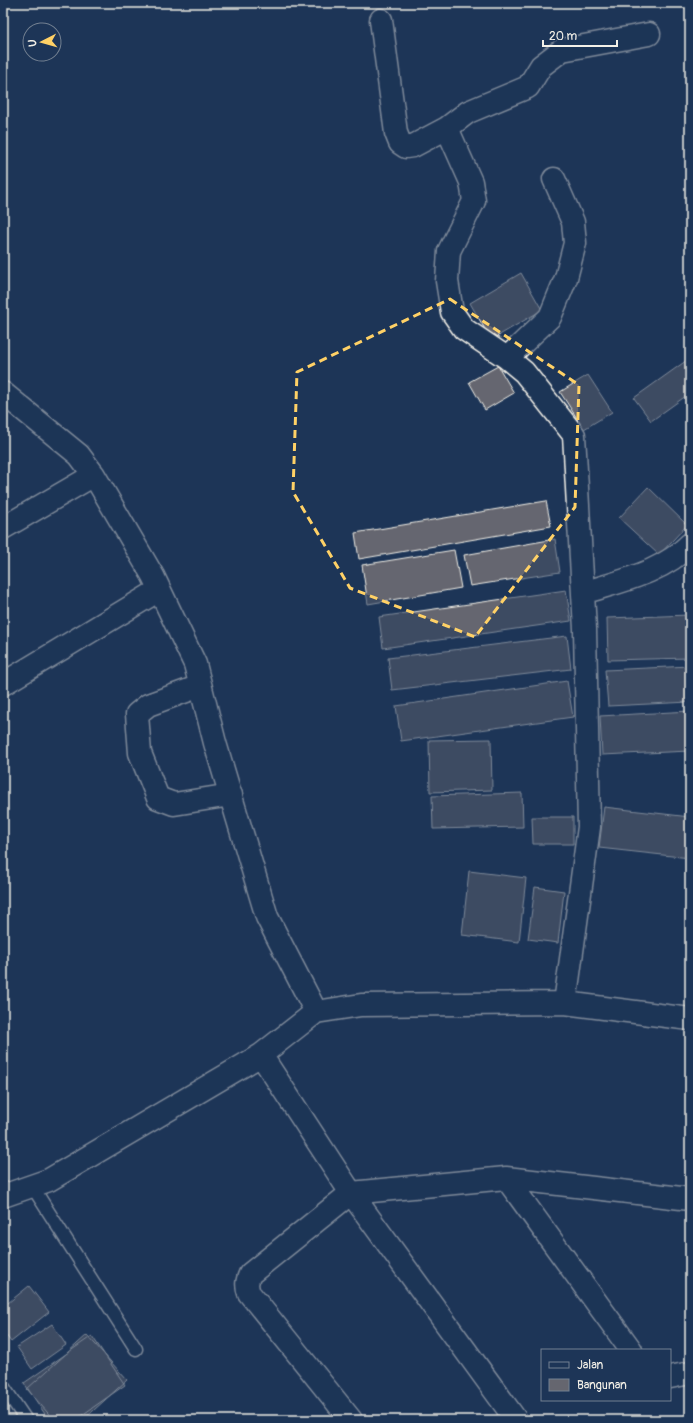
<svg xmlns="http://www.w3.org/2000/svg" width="693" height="1423" viewBox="0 0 693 1423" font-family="Pangolin,sans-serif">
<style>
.building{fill:#65666f;stroke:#f4f1e8}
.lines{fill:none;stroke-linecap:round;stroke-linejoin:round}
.service-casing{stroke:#f4f1e8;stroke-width:15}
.minor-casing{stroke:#f4f1e8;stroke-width:25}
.service{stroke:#1d3557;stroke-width:12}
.minor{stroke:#1d3557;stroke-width:22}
.marked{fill:none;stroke:#ffd166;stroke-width:3;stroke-dasharray:8 5;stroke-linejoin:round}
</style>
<rect width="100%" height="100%" fill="#1d3557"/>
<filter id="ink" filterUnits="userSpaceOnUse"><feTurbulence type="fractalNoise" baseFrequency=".025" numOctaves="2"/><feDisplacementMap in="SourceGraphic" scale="8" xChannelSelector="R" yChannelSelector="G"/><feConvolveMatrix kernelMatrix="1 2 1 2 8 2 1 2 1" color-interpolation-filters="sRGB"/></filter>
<g filter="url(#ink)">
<path class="building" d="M521 273 542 310 491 340 470 303Z
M690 358V393L651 421 634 398Z
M498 366 514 393 485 410 469 382Z
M588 375 612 412 584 429 560 392Z
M648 487 687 525 659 555 619 518Z
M546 501 551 526 359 559 355 533Z
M555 539 560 572 470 586 464 555Z
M454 550 461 588 368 604 362 565Z
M566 590 571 621 383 648 379 617Z
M690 615V658L608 660 607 618Z
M567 636 571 669 392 690 388 658Z
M690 666V702L608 706 605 670Z
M567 681 573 717 401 741 396 706Z
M690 711V751L602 755 600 716Z
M491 739 492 790 430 792 429 740Z
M522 793 523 827 433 829 432 796Z
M604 807 690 817V858L599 848Z
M532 817H573V844H533Z
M469 871 526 878 519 942 462 935Z
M535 887 564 891 558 943 528 939Z
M29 1286 49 1312 11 1342 3 1331V1307Z
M52 1324 66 1345 32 1369 17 1347Z
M87 1335 127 1380 83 1420H54L27 1389Z
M92 1336 125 1385 75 1420H49L24 1383Z"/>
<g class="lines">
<defs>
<path id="service" d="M32 1186 136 1349
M3 1386 26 1420"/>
<path id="minor" d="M381 20 396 133 400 143 406 147 413 146 447 128 471 182 474 201 449 251 447 281 452 312 464 329 507 358 524 372 574 435 585 629 589 827 565 1003
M447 128 468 112 528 87 541 66 562 50 649 34
M507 358 550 317 566 278 575 243 573 222 554 179
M3 393 79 455 94 475 153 576 195 664 215 743 267 917 316 1012
M3 528 94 475
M583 593C620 581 662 573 690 544
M3 684 159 590
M200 686 148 705 137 714 140 753 158 798 174 804 231 795
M261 1055 351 1193 516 1420
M506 1178 631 1350
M3 1196 49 1180 261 1055 316 1012 361 1005 565 1003 690 1019
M670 1377 690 1373
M351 1420 249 1293C246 1285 247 1281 250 1274L351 1193 506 1178 690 1199"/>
</defs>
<use href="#service" class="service-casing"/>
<use href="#minor" class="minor-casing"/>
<use href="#service" class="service"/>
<use href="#minor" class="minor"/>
</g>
</g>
<path d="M0 0H693V1423H0ZM450 299 579 385 575 507 475 637 350 588 293 492 297 372Z" fill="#1d3557" fill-opacity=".55" fill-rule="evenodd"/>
<path class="marked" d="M450 299 579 385 575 507 475 637 350 588 293 492 297 372Z"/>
<rect width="693" height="1423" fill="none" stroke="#1d3557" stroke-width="16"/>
<rect x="8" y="8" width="677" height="1407" fill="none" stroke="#f4f1e8" stroke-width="1.5" filter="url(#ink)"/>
<rect x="541" y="1349" width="130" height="52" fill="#1d3557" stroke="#738091"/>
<rect x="549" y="1362" width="20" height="6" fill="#1d3557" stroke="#738091"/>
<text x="577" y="1369" font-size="12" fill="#f4f1e8">Jalan</text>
<rect x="549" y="1379" width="20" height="12" fill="#65666f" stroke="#738091"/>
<text x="577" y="1389" font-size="12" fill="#f4f1e8">Bangunan</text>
<g transform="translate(42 42) rotate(264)"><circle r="19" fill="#1d3557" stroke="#738091"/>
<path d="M0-3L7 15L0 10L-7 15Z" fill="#ffd166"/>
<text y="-6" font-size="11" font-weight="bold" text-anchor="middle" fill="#f4f1e8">U</text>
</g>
<path d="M543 40v6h74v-6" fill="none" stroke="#f4f1e8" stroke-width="2"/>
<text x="549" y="40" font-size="12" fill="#f4f1e8" stroke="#1d3557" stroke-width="3" paint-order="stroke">20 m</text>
</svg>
